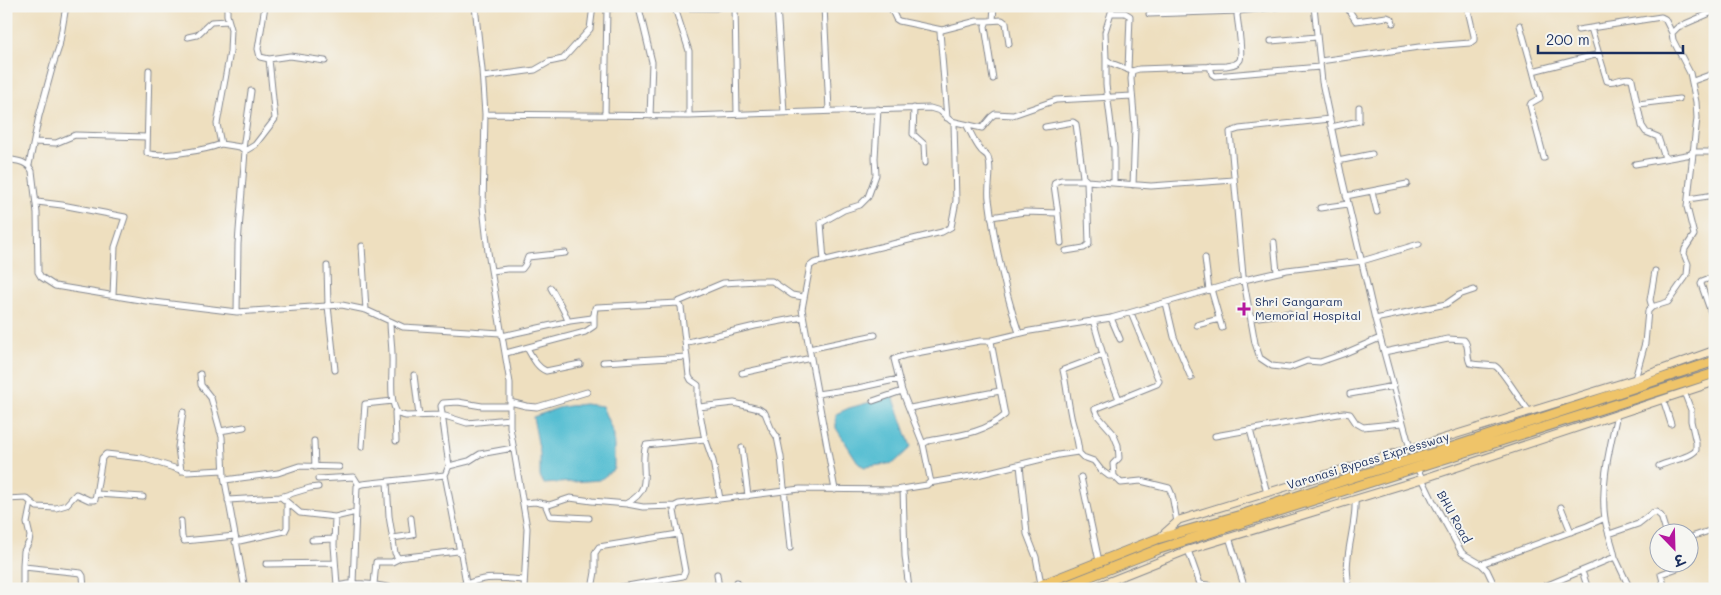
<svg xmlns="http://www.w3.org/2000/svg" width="1721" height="595" viewBox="0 0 1721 595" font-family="Mali,'Playpen Sans Deva',sans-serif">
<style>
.water{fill:#55bed2;stroke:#387698}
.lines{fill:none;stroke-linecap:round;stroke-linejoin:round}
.street-casing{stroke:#84878e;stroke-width:7}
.secondary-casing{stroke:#84878e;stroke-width:9}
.highway-casing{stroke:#84878e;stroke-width:11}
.street{stroke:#fff;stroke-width:5}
.secondary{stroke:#f9e7c3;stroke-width:7}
.highway{stroke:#efc469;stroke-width:9}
.poi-dot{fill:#b5179e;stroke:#f6f6f2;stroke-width:2}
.labels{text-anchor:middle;stroke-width:4;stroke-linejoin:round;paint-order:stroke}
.poi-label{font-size:12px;fill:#1b2f5e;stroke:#f6f6f2;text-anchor:start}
.street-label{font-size:12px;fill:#1b2f5e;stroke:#f6f6f2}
</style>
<rect width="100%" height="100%" fill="#f6f6f2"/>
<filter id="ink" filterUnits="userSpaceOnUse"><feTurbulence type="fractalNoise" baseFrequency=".02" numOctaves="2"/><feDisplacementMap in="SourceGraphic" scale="10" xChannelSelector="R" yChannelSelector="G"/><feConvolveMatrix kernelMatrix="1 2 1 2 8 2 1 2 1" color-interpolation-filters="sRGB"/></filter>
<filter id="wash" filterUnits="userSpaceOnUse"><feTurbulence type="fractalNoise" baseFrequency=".0096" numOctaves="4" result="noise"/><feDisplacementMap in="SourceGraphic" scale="20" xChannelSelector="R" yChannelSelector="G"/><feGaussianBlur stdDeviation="1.12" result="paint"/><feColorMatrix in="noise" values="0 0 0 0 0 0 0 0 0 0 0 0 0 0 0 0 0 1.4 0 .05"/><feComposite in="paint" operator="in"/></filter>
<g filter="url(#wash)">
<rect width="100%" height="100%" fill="#eedfbf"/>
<path class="water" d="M893 396 911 447 894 463 865 467 859 464 836 428V414L849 408Z
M584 404 602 406 614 435V469L600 480 544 484 540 476V453L533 417 561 407Z"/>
</g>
<g filter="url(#ink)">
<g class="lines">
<defs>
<path id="street" d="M227 6V15L231 29 230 52 217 124 221 144 240 147 245 151 238 244 237 312
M265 6 258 49 260 57 269 59 290 56 325 61
M475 6 482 70 485 114 483 207 488 252 510 383V427L527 528 524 589
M735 6 737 114
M777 6 784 112
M824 6 829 110
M890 6 896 19 899 21 942 30
M1113 6 1105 32 1106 59 1111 63 1132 71
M1314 6 1322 82 1341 173 1375 319 1411 452
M1346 6 1356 21 1387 17 1392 19 1393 23
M639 8 652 62 650 116
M675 8 689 51V116
M1111 13H1125L1130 16 1128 70
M1149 14 1239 11
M993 20 994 6
M1520 25 1533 71 1599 54
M1591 28 1607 81C1616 84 1624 75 1632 79L1642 126 1646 132 1658 137 1665 158
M1578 30 1661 17 1665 19 1672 33
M188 37 197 35 211 22 228 21
M1271 41 1317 37
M1106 59V85L1114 148V183
M1320 61 1419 47 1470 43 1474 40V36L1467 6
M1210 66 1212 74 1215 76 1320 67
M149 70 147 153C160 158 207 150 221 144
M1533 71 1540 98 1531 103 1530 105 1544 158
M483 77 535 70 549 62 563 59 590 29 593 6
M993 79 985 26 987 21 1002 20 1006 23 1009 44
M1693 81 1715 73
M1638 104 1679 99
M914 108 913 134 924 144 925 163
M485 114 689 116 930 108 940 111 951 121 982 128 991 117 995 114 1013 115 1056 100 1132 96
M605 114 607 9 615 7 716 8 722 6
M947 118 940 32 942 30 977 21H987
M1330 119 1239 129 1230 132 1243 276 1255 343 1260 358 1272 366 1289 368 1307 361 1320 362 1343 354 1380 338
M967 126C971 133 975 143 980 149 982 153 986 153 988 157 993 171 987 185 989 199 995 245 1004 289 1019 333
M1045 127 1073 122 1076 124 1083 177 1087 181 1151 186 1234 180
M1331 127 1359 121V107
M34 142 56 143 75 135 147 137
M243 149 251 91
M245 151 255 145 275 119 269 59
M1692 152H1715
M6 159C17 161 27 161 32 171L37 213 38 272 41 277 55 286 146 301 237 312 342 305 366 310 403 327 501 333
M1338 161 1372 154
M1635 164 1692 154
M29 165 39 116 53 65 59 47 66 6
M1133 185 1135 128 1131 79 1132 71 1139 69 1226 66C1231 65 1237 65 1240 60 1243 52 1238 25 1237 15L1239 11 1284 6
M1372 191 1377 212
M1346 196 1407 184
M1688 199 1715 195
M37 202 62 205 125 217 115 247 113 295
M1320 208 1348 204
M1058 213 1061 243
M991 217 1025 212 1058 213 1054 185 1055 182 1061 180H1084
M1274 242 1277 272
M362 246 366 310
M1066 251 1084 248 1089 244 1087 181
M1205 258 1209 290
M824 261 821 223 844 210 860 205 868 197 876 175 875 158 878 109
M327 266 328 306 335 370
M492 271 507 269H522L525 265 528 257 565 253
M1715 276 1702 281 1701 284 1715 324
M551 288C557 299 564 309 568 321
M1211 289 1222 328
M678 302 723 283 757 281H772L792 295 803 297
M1166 303 1174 337 1191 378
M1652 307 1650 300 1655 271
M1111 318 1120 339
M1251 318 1289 313
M1375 319 1446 304 1459 295 1474 290
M1093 320 1108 372 1119 399
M390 321C390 333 392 344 392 356 393 373 388 401 398 414L406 416 442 415 467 423 510 419
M1197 325 1219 319
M502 336 570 321 592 318 594 315 595 308 597 307 679 303 681 307 685 341 688 342 755 326 803 317
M685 341 689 376 691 380 698 385V402L704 435 713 461 720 499
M527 348C532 356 536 367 546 371L580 364
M809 349 875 335
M1384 352 1448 339 1464 340C1470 346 1466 356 1470 363 1478 366 1487 364 1495 366 1502 369 1521 402 1529 411
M506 353 585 332 594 326V315
M603 362 687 357
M742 373 811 358
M200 374 201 385 211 398 222 437 224 476 245 589
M414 375 419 416
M1635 379 1645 343 1648 311 1652 307 1668 302 1687 275 1688 264 1684 254 1685 249 1694 235 1687 207 1697 118 1696 102 1690 73 1673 40 1672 33 1678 27 1715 11
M817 394 858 388 899 379
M1350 394 1394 386
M1663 399 1671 424
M873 401 902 391
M510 402 526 406 537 407 587 392
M699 407 734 403 759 409 765 413 771 428 777 437 781 457 790 548
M910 408 1000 391
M395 412 396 441
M1250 430 1267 493
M220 431 244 427
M1215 436 1344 413 1350 414 1356 423 1363 427 1402 423
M314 441 315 467
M923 444 902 391 894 359 906 355 980 341H991
M362 447 365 404 393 401
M742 448 748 496
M1079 452C1078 440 1075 432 1072 421 1068 404 1067 387 1063 370L1103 355
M1020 465 1027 534 1036 557 1041 584
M449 466 441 406 443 403 458 402 482 406H510
M1659 466C1669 461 1692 457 1696 450V443L1691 421V410L1684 392
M181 471 178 447 183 412
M1419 472 1433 501 1462 553 1481 564 1487 570 1496 589
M445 475 460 552
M1114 476 1113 464 1119 458 1118 445 1113 433 1098 416 1095 409 1157 384 1159 381 1131 313
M1081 477 1099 561
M318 479 354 477 359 485
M225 480 278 473 299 466 339 467
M387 482 389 516 395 553 398 558 458 551 461 554 466 583
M929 483 977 475 1058 455 1078 452 1083 457 1094 461 1101 470 1109 476H1114L1121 483 1141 481 1169 488 1172 495 1177 522
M903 489 905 556 909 589
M835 490 802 309 810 266 814 263 942 232 951 227 956 201 954 123
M97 494 143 497
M280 497 310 488 318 487
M6 499 26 498 37 507 56 508 66 505 76 494 89 500H95L102 458 106 454 142 458 187 472 223 470
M228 500 281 497 300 513 335 517 356 512
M31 503 27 523 30 536 29 542 24 551 23 565 24 567 81 573 83 576 84 589
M524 503 535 502 549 505 570 498 592 501 627 504 643 507 675 506
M627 503C656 488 638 468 646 445L705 439
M545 504 550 516 589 518
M1561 507 1571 532
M335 517 334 545 337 585
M181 521 182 537 184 541 235 536
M1609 534 1638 524 1652 513 1656 512 1661 516 1666 532
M1229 537 1245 589
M393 538 413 535 411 518
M1688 538 1715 529
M312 540 334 539
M235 542 285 531 287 527V502
M1188 550 1200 584 1208 585 1211 589
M1615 557 1630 589
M266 564 335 563
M1481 564 1587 526 1605 518
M23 565V589
M1582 571 1588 589
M717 574 719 589
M737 582 738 589
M353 583 357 486 362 484 445 475 449 466 469 461 480 454 513 448
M374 584 376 562H392L400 558
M326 589C349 580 374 584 398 589
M453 589C483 576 492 577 524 580
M592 589 595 572V553L599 547 678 534
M611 589 683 576 685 571 674 511 675 506 679 504 800 489 896 490 927 485 931 481 930 478 923 444 928 441C954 436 984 434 1005 415L992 347 991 341 993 340 1030 331 1111 318 1244 280 1287 270 1362 261 1419 244
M1350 589C1341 559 1357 529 1355 499
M1538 589 1615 557C1613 544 1607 532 1605 519 1600 485 1610 447 1617 414
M1665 589 1661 574 1683 566 1685 562"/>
<path id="secondary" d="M1160 537 1179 520 1635 379 1715 350
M1090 589 1188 550 1422 479 1715 382"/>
<path id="highway" d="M1031 589 1157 539 1241 515 1354 477 1456 446 1715 361
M1058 589 1159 549 1715 373"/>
</defs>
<use href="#street" class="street-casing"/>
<use href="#secondary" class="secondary-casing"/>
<use href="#highway" class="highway-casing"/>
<use href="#street" class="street"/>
<use href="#secondary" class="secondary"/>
<use href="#highway" class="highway"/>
</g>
</g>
<path class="poi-dot" d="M1241.5 301.5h5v5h5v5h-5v5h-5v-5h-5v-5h5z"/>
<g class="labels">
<g class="poi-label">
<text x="1255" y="306">Shri Gangaram<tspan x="1255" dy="14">Memorial Hospital</tspan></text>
</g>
<g class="street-label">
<text transform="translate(1368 461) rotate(-17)" y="4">Varanasi Bypass Expressway</text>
<text transform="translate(1454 517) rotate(61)" y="4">BHU Road</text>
</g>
</g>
<rect width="1721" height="595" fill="none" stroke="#f6f6f2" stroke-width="25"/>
<g transform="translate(1674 548) rotate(157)"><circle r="24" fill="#f6f6f2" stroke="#9ea6b7"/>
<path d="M0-4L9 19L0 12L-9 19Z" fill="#b5179e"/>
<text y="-8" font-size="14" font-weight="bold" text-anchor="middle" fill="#1b2f5e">उ</text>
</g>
<path d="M1538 45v8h145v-8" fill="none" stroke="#1b2f5e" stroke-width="2.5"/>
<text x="1546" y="45" font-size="15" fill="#1b2f5e" stroke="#f6f6f2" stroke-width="4" paint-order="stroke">200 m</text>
</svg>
